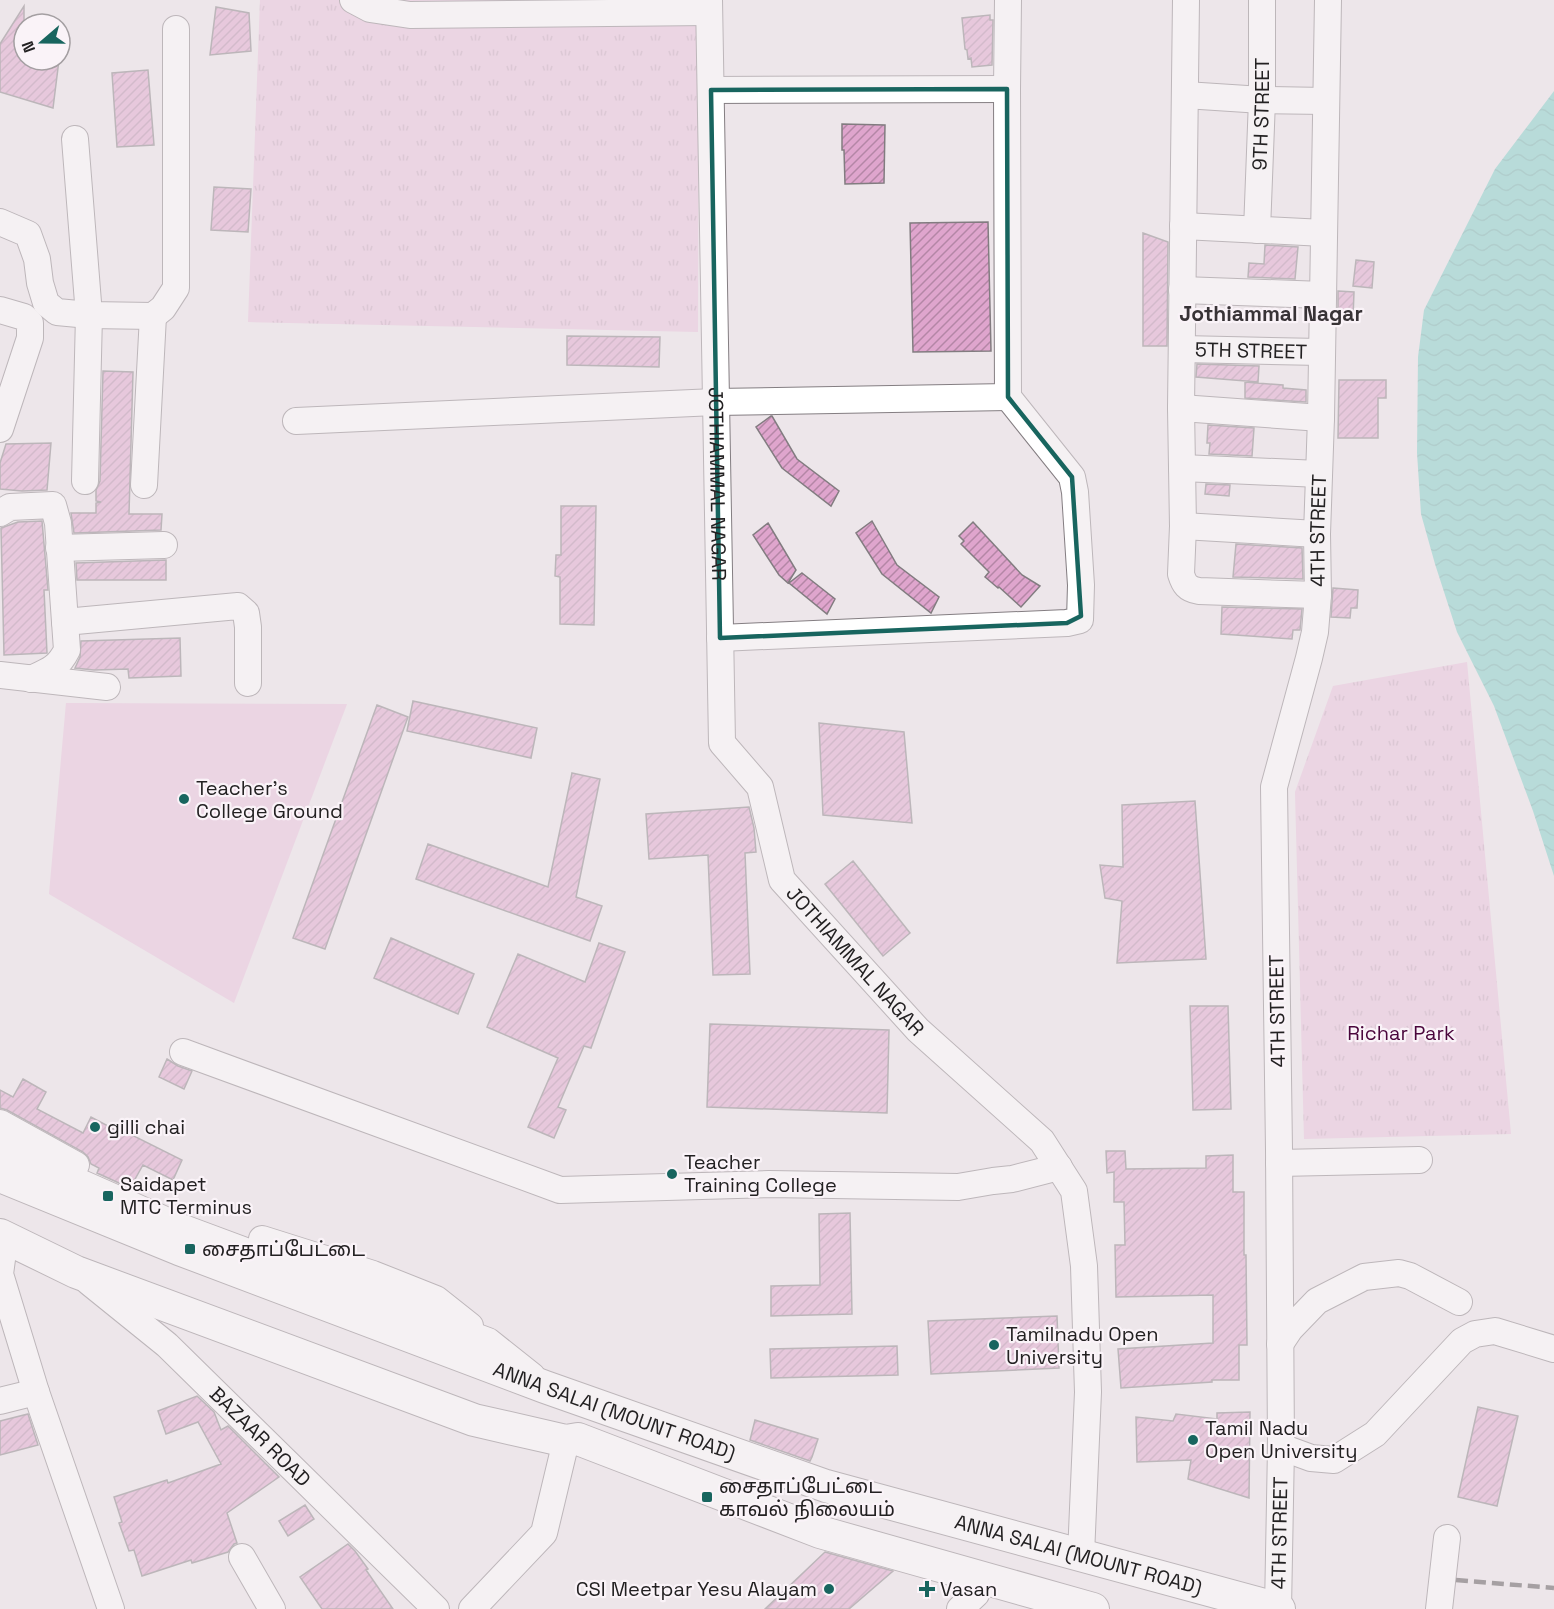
<svg xmlns="http://www.w3.org/2000/svg" width="1554" height="1609" viewBox="0 0 1554 1609" font-family="'Space Grotesk','Noto Sans Tamil',sans-serif">
<style>
.grass{fill:url(#grass-tufts)}
.pitch{fill:#e8c0db}
.water{fill:url(#water-waves)}
.building{fill:url(#building-hatch);stroke:#827c80;stroke-width:1.5}
.lines{fill:none;stroke-linecap:round;stroke-linejoin:round}
.minor-casing{stroke:#847e82;stroke-width:28}
.major-casing{stroke:#847e82;stroke-width:34}
.minor{stroke:#fff;stroke-width:26}
.major{stroke:#fff;stroke-width:32}
.rail{stroke:#504d4e;stroke-width:4.5;stroke-dasharray:12 6;stroke-linecap:butt}
.marked{fill:none;stroke:#18655f;stroke-width:4.5;stroke-linejoin:round}
.poi-dot{fill:#18655f;stroke:#faf3f8;stroke-width:2}
.labels{text-anchor:middle;stroke-width:4.5;stroke-linejoin:round;paint-order:stroke}
.street-label{font-size:20px;fill:#232122;stroke:#faf3f8}
.poi-label{font-size:20px;fill:#232122;stroke:#faf3f8;text-anchor:start}
.park-label{font-size:20px;fill:#4a053c;stroke:#faf3f8}
.neighbourhood-label{font-size:21px;font-weight:bold;fill:#383336;stroke:#faf3f8}
</style>
<defs>
<pattern id="grass-tufts" width="24" height="20" patternUnits="userSpaceOnUse" patternTransform="scale(1.5)"><rect width="24" height="20" fill="#e8c0db"/><path d="M3 7l-1-3M5 7V3M7 7l1-3M15 17l-1-3M17 17v-4M19 17l1-3" fill="none" stroke="#c7a5bc"/></pattern>
<pattern id="water-waves" width="16" height="10" patternUnits="userSpaceOnUse" patternTransform="scale(1.5)"><rect width="16" height="10" fill="#78cfc6"/><path d="M0 5q4-4 8 0t8 0" fill="none" stroke="#68b1aa"/></pattern>
<pattern id="building-hatch" width="6" height="6" patternUnits="userSpaceOnUse" patternTransform="scale(1.5)"><rect width="6" height="6" fill="#dfa5cd"/><path d="M-1 1l2-2M0 6l6-6M5 7l2-2" fill="none" stroke="#b486a6"/></pattern>
</defs>
<rect width="100%" height="100%" fill="#ede6ea"/>
<path class="grass" d="M260 0H699L698 332 248 322Z
M1467 662 1511 1134 1304 1139 1295 792 1333 686Z"/>
<path class="pitch" d="M66 703 347 704 234 1003 49 894Z"/>
<path class="water" d="M1554 91V876L1533 811 1494 706 1457 632 1435 564 1421 514 1417 453 1418 357 1424 310 1495 169Z"/>
<path class="building" d="M24 6V60H59L53 108 0 92V44Z
M216 7 249 13 251 51 210 55Z
M990 15V20H993L992 65 972 67 971 58 968 59 967 50 965 49 962 18Z
M148 70 154 145 117 147 112 73Z
M842 124 885 125 884 183 845 184 844 150H842Z
M214 187 251 189 248 232 211 230Z
M988 222 991 351 913 352 910 223Z
M1143 233 1168 242 1167 346H1143Z
M1265 245 1298 247 1295 279 1248 277 1249 263 1264 264Z
M1356 260 1374 262 1372 288 1353 286Z
M1338 291 1354 292 1353 318 1338 317Z
M567 336 660 337 659 367 567 365Z
M1197 364 1259 366 1258 382 1196 377Z
M103 371 133 372 129 514H162L161 530 74 533 71 513H96V503L101 502 96 501V490L100 481Z
M1339 380H1386V398H1378V438H1338Z
M1245 382 1283 385V388L1306 390V402L1245 398Z
M771 416H772L797 459 839 491 831 506 782 468 756 427Z
M1208 425 1254 428 1252 456 1209 454 1210 443H1207Z
M51 443 47 490 22 491 0 489V463L6 444Z
M1206 484 1230 485 1229 496 1205 494Z
M561 506H596L594 625 560 624V577L555 576 556 555H561Z
M42 521 48 590H44L47 653 4 655 1 528 18 522Z
M872 521 897 565 939 597 931 613 882 574 856 533Z
M973 522 1022 575 1040 586 1021 607 999 587 998 588 985 577 989 572 961 544 964 541 959 536Z
M768 523 796 570 788 583 779 575 753 535Z
M1236 544 1302 548 1303 579 1233 577Z
M166 560V580H77L76 563Z
M802 573 835 599 827 614 789 583Z
M1333 588 1358 590 1357 608H1351L1350 618 1331 617Z
M1222 607 1302 609 1300 630H1293L1292 639 1221 634Z
M180 638 181 676 129 678 128 669 94 670 75 668 80 657 81 641Z
M413 701 537 728 531 758 407 731Z
M377 705 408 717 325 949 293 938Z
M819 723 904 732 912 823 823 815Z
M572 773 600 779 576 897 602 906 590 941 416 879 428 844 548 887Z
M1195 801 1206 959 1117 963 1122 901 1105 898 1100 865 1123 867 1122 805Z
M749 807 754 828 756 852 745 853 750 974 713 975 708 855 649 859 646 814Z
M853 861 910 933 883 956 825 884Z
M391 938 474 974 458 1014 374 978Z
M599 943 625 952 591 1048 584 1046 558 1107 566 1110 554 1138 528 1127 558 1058 487 1027 518 954 585 982Z
M1190 1006H1228L1231 1109 1193 1110Z
M710 1024 889 1030 887 1113 707 1107Z
M167 1059 178 1066 192 1071 184 1089 159 1077Z
M23 1079 46 1092 37 1109 83 1133 91 1117 123 1134 124 1131 182 1160 173 1180 143 1165 130 1188 97 1173 99 1168 91 1164 88 1157 83 1152 7 1110 0 1108V1090L13 1097Z
M1106 1151H1125L1126 1169 1206 1168V1156L1233 1155V1192H1244V1255H1246L1247 1345H1239V1380H1212V1382L1121 1388 1118 1349 1213 1343V1295L1116 1297 1115 1245H1125L1124 1202H1114V1172L1107 1173Z
M850 1213 852 1314 771 1316V1286L820 1285 819 1214Z
M1057 1316 1059 1368 931 1374 928 1321Z
M897 1346 898 1375 771 1378 770 1349Z
M197 1396 214 1412 221 1430 228 1426 279 1477 227 1513 237 1543 234 1544 228 1552 192 1563 191 1560 142 1576 134 1550 129 1551 119 1523 122 1522 114 1497 167 1480 168 1483 221 1464 198 1422 166 1434 158 1411Z
M1478 1407 1518 1416 1497 1506 1458 1497Z
M1250 1412 1249 1498 1188 1479 1191 1460 1137 1462 1136 1417 1173 1421 1176 1414 1217 1419V1413Z
M28 1414 38 1445 0 1455V1421Z
M755 1420 818 1439 812 1457 810 1461 750 1440Z
M305 1505 314 1519 288 1536 279 1521Z
M348 1544 355 1551 368 1569 366 1570 393 1609H322L300 1577Z
M825 1552 893 1571 849 1609H765Z"/>
<g class="lines">
<defs>
<g id="minor">
<path d="M353 0 370 9 410 15 709 12"/>
<path id="s1" d="M709 0 722 743 760 787 782 880 918 1030 1042 1141 1074 1191 1084 1266 1088 1392 1081 1555"/>
<path d="M1186 0 1181 408 1183 526 1181 574C1184 584 1187 589 1199 591L1318 595"/>
<path d="M711 90 1007 89"/>
<path d="M1185 95 1262 100 1326 101"/>
<path d="M75 139 89 315 85 481"/>
<path d="M0 222 28 234 37 259 40 283 46 303 57 312 89 315 153 316 163 308 176 288V29"/>
<path d="M1183 226 1324 233"/>
<path id="s2" d="M1257 230 1262 100V0"/>
<path d="M1182 290 1323 295"/>
<path d="M0 310 24 317 30 323V338L0 429"/>
<path id="s3" d="M1182 349 1321 352"/>
<path d="M1181 408 1321 418"/>
<path d="M296 421 715 402 1008 397"/>
<path d="M1182 468 1319 474"/>
<path d="M144 485 153 316"/>
<path d="M0 513 10 507 53 505 58 523 67 650C58 668 49 671 31 679"/>
<path d="M1183 526 1317 534"/>
<path d="M59 548 164 545"/>
<path d="M65 622 238 606 246 613 248 627V683"/>
<path d="M720 638 1067 623 1080 620 1081 585 1075 492 1072 477 1008 397 1007 89 1008 0"/>
<path d="M0 675 107 687"/>
<path d="M183 1052 560 1190 769 1184 958 1187 993 1181 1012 1179 1059 1167"/>
<path d="M0 1123 76 1165"/>
<path d="M0 1147 181 1227 488 1341 532 1376"/>
<path d="M1279 1163 1419 1160"/>
<path d="M5 1237 0 1274 36 1392 111 1609"/>
<path d="M262 1239 373 1274 436 1299 470 1326"/>
<path id="s4" d="M89 1282 167 1345 436 1609"/>
<path d="M1280 1344 1290 1329 1317 1301 1364 1277 1399 1273 1410 1276 1459 1302"/>
<path d="M0 1401 36 1392"/>
<path d="M1281 1447 1311 1458 1334 1460 1375 1434 1462 1341 1475 1334 1495 1331 1554 1349"/>
<path d="M242 1557 272 1609"/>
<path d="M472 1609 544 1533 566 1441"/>
<path d="M960 1609 976 1594"/>
<path id="s5" d="M1278 1609 1281 1447 1279 1150 1274 787 1309 658 1315 632 1318 595 1317 534 1321 418 1328 0"/>
<path d="M1439 1609 1447 1538"/>
</g>
<g id="major">
<path id="s6" d="M0 1176 179 1249 545 1387 826 1486 1279 1609"/>
<path d="M0 1235 76 1272 474 1420 566 1441 578 1439 820 1532 1093 1609"/>
</g>
</defs>
<use href="#minor" class="minor-casing"/>
<use href="#major" class="major-casing"/>
<use href="#minor" class="minor"/>
<use href="#major" class="major"/>
<path class="rail" d="M1456 1580 1554 1588"/>
</g>
<path d="M0 0H1554V1609H0ZM1007 89 1008 397 1072 477 1081 616 1067 623 720 638 711 90Z" fill="#ede6ea" fill-opacity=".55" fill-rule="evenodd"/>
<path class="marked" d="M1007 89 1008 397 1072 477 1081 616 1067 623 720 638 711 90Z"/>
<g class="poi-dot">
<circle cx="184" cy="799" r="6"/>
<circle cx="95" cy="1127" r="6"/>
<circle cx="672" cy="1174" r="6"/>
<rect x="102" y="1190" width="12" height="12" rx="3"/>
<rect x="184" y="1243" width="12" height="12" rx="3"/>
<circle cx="994" cy="1345" r="6"/>
<circle cx="1193" cy="1440" r="6"/>
<rect x="701" y="1491" width="12" height="12" rx="3"/>
<circle cx="829" cy="1589" r="6"/>
<path d="M924 1580h6v6h6v6h-6v6h-6v-6h-6v-6h6z"/>
</g>
<g class="labels">
<g class="street-label">
<text dy="7" stroke="none"><textPath href="#s2" startOffset="116">9TH STREET</textPath></text>
<text dy="7" stroke="none"><textPath href="#s3" startOffset="69">5TH STREET</textPath></text>
<text dy="7" stroke="none"><textPath href="#s1" startOffset="484">JOTHIAMMAL NAGAR</textPath></text>
<text dy="7" stroke="none"><textPath href="#s5" startOffset="1084">4TH STREET</textPath></text>
<text dy="7" stroke="none"><textPath href="#s1" startOffset="1006">JOTHIAMMAL NAGAR</textPath></text>
<text transform="translate(1277 1011) rotate(-91)" y="7">4TH STREET</text>
<text dy="7" stroke="none"><textPath href="#s6" startOffset="658">ANNA SALAI (MOUNT ROAD)</textPath></text>
<text dy="7" stroke="none"><textPath href="#s4" startOffset="231">BAZAAR ROAD</textPath></text>
<text dy="7" stroke="none"><textPath href="#s5" startOffset="76">4TH STREET</textPath></text>
<text dy="7" stroke="none"><textPath href="#s6" startOffset="1144">ANNA SALAI (MOUNT ROAD)</textPath></text>
</g>
<g class="poi-label">
<text x="196" y="795">Teacher's<tspan x="196" dy="23">College Ground</tspan></text>
<text x="107" y="1134">gilli chai</text>
<text x="684" y="1169">Teacher<tspan x="684" dy="23">Training College</tspan></text>
<text x="120" y="1191">Saidapet<tspan x="120" dy="23">MTC Terminus</tspan></text>
<text x="202" y="1256">சைதாப்பேட்டை</text>
<text x="1006" y="1341">Tamilnadu Open<tspan x="1006" dy="23">University</tspan></text>
<text x="1205" y="1435">Tamil Nadu<tspan x="1205" dy="23">Open University</tspan></text>
<text x="719" y="1493">சைதாப்பேட்டை<tspan x="719" dy="23">காவல் நிலையம்</tspan></text>
<text x="817" y="1596" text-anchor="end">CSI Meetpar Yesu Alayam</text>
<text x="940" y="1596">Vasan</text>
</g>
<g class="park-label">
<text x="1401" y="1040">Richar Park</text>
</g>
<g class="neighbourhood-label">
<text x="1271" y="321">Jothiammal Nagar</text>
</g>
</g>
<g transform="translate(42 42) rotate(250)"><circle r="28" fill="#faf3f8" stroke="#a49fa2" stroke-width="1.5"/>
<path d="M0-4.5L10 22L0 15L-10 22Z" fill="#18655f"/>
<text y="-9" font-size="16" font-weight="bold" text-anchor="middle" fill="#232122">N</text>
</g>
</svg>
